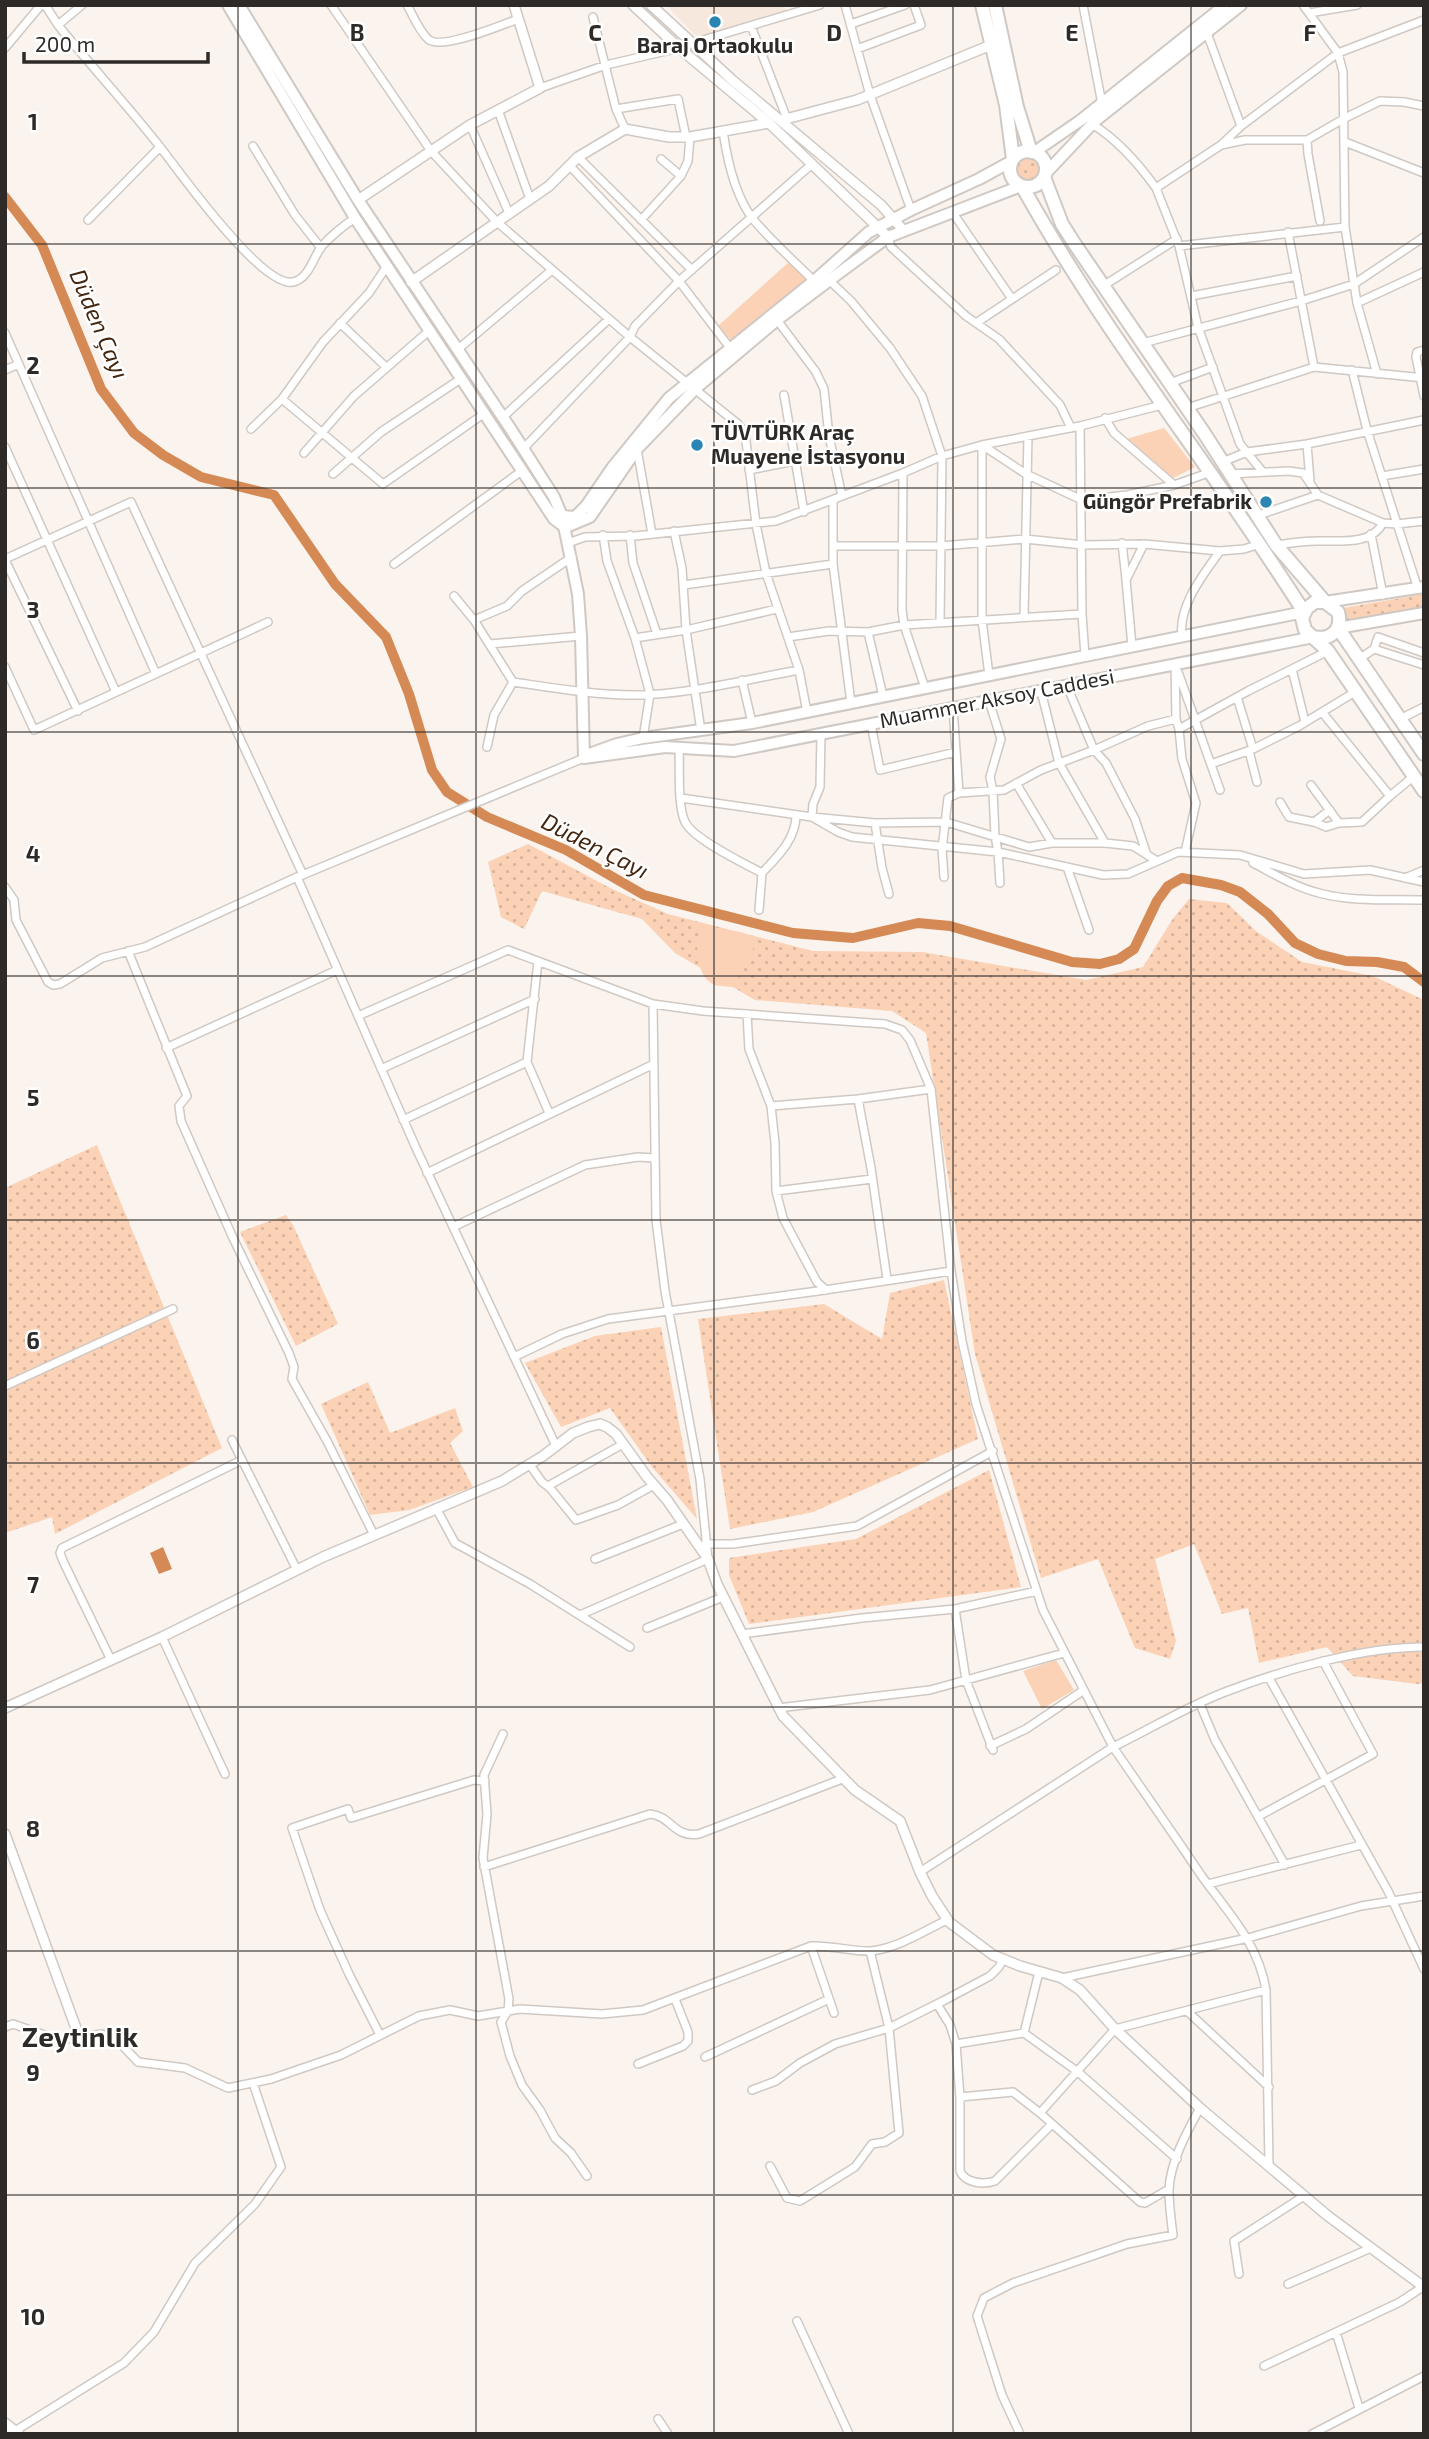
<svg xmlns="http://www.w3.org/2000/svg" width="1429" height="2439" viewBox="0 0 1429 2439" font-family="'Exo 2',sans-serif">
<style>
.built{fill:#f7e8de}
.grass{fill:url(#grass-dots)}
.green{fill:#fbd2b6}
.water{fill:#d58a55}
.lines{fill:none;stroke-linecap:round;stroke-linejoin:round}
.river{stroke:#d58a55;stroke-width:10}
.minor-casing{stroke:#cfc8c3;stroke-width:10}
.tertiary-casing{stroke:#cfc8c3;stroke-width:12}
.secondary-casing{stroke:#cfc8c3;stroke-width:14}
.primary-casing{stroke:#cfc8c3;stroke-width:16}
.minor{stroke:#fff;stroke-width:7}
.tertiary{stroke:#fff;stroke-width:9}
.secondary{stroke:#fff;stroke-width:10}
.primary{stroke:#fff;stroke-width:12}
.grid{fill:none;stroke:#2d2a28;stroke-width:2;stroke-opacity:0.55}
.poi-dot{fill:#2b85b3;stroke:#fff;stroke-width:2.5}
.labels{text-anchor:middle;stroke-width:5;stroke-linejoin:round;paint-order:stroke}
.poi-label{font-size:21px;font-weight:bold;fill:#2d2a28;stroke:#fff}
.street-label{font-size:21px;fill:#2d2a28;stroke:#fff}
.water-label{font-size:23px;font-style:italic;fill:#44260f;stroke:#fff}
.district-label{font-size:28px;font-weight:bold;fill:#2d2a28;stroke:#fff}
.grid-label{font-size:23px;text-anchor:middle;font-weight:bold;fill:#2d2a28;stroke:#fff;stroke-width:5;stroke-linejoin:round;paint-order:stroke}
</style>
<defs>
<pattern id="grass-dots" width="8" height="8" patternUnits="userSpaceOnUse" patternTransform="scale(1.75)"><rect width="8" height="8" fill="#fbd2b6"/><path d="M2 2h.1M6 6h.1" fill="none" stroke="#d7b49c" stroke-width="1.8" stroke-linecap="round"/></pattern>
</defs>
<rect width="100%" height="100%" fill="#faf3ee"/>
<path class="built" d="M666 5H784L786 10 700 37 695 35Z"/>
<path class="grass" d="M1016 170a12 12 0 1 1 24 0a12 12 0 1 1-24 0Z
M1424 594V608L1347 623 1343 608Z
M528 844 610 888 668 914 813 951 922 952 1086 980 1143 967 1172 920 1189 899 1227 903 1256 931 1302 962 1373 976 1424 1000V1683L1417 1684 1353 1676 1327 1647 1259 1663 1248 1608 1222 1614 1194 1544 1155 1559 1176 1641 1170 1659 1135 1648 1098 1559 1041 1578 975 1354 926 1033 892 1011 755 1000 675 953 642 919 542 891 524 929 501 917 488 862Z
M97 1145 222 1448 55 1534 52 1517 5 1533V1188Z
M286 1215 293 1225 338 1324 296 1346 240 1232Z
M944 1280 978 1439 813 1512 730 1529 698 1319 824 1304 882 1339 890 1293Z
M661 1327 697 1519 652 1467 610 1408 561 1427 525 1363 595 1336Z
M368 1382 390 1433 455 1408 463 1431 450 1443 473 1487 409 1510 370 1515 321 1404Z
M989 1470 1021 1587 749 1624 729 1575V1558L856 1539Z"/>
<path class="green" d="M790 261 806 280 732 341 718 326Z
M1164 428 1195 467 1173 478 1126 439Z
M704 925 744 933 755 941 752 954 733 987C725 986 717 987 711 983 695 972 696 944 699 929Z
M1056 1660 1074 1690 1042 1709 1023 1671Z"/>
<path class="water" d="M163 1547 172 1569 159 1574 150 1553Z"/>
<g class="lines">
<path class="river" d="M5 197 42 245 101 389 134 433 163 455 201 477 274 495 335 584 386 637 409 694 432 770 447 792 487 817 566 850 644 895 793 933 853 938 918 923 950 926 1072 962 1100 964 1119 959 1134 949 1157 901 1168 886 1182 878 1221 885 1240 892 1268 914 1295 943 1318 954 1346 961 1377 962 1404 967 1424 982"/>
<defs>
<path id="minor" d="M45 5 58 25C91 66 128 106 161 148 180 173 262 288 293 282 309 279 313 257 322 246 332 235 343 226 355 218
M331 5 431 151 497 222 630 337 738 424 745 433 756 524 766 573 799 670 807 712
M407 5C413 15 419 31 428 39 440 51 502 25 518 19
M845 5 870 95 911 210
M1083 5 1102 104
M1303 5 1338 53 1343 72 1345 227 1357 303 1377 374
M1309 13 1357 5
M593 17 616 109 625 129
M851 24 905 5
M58 25 82 5
M751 26 787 119
M1207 33 1241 126
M693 43 820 5
M5 48 41 5
M857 49 921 25 914 5
M540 88 606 65 679 48
M616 109 678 99 686 137
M498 110 530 199
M1092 124C1118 140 1138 163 1156 188L1221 145 1245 140H1307L1345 118 1380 101 1404 102 1424 106
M470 125 509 213
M723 131C727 159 735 196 753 219 771 241 794 261 814 281
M1307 140 1308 154 1320 221
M1345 142 1424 173
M1221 145 1241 126 1338 53 1424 20
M253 146 295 215 321 248
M578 157 692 270
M661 159 681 176
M570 166 679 281 730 348
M1156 188 1179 246 1198 327 1240 444 1262 471
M953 213 1012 299
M88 220 160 147
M641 220 681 176 688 161 690 137
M888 237 891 247 966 316 999 339 1060 405 1071 428
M1179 246 1345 227
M830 281 851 301 890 348 922 396 942 456 940 623
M1103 286 1177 239
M1191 296 1297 276
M1357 303 1424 272
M777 320 816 372 824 389 829 436 842 496
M340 323 386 367
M976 323 1056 270
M5 333 156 674
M1143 343 1301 301 1354 284 1424 237
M457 350 552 270
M1424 350 1417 352 1416 357 1424 396
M1314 367 1424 378
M5 370 19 364
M1352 370 1367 430 1418 589
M1170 383 1213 367
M784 395 804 512
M282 399 383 484 485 413
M1187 408 1314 367 1288 232
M503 417 609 319
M1105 418 1114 433 1174 485
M1080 426 1082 614 1085 656
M251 429 282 399 323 342 369 293 387 266
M1307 444 1310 481
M5 447 116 692
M523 449 630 337 635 326 679 281 812 164
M637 449 652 534
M304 453 354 396 430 330
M1222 462 1247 452 1307 444 1424 420
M749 470 795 461
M903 473 902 610 904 625 925 688
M333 474 381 432 462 378
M1230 474 1289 471 1303 473 1318 495 1383 523 1397 524 1424 521
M1382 476 1424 469
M833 500V564L851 703
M1256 516 1318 495
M674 531 682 568 686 630 701 731
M1371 534 1383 595
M603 535 607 561 635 638 650 694 643 738
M630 535 633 563 657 634
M568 543 585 537 635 536 776 521 903 473 942 456 982 445 1026 474 1082 500 1127 495 1174 485 1211 472
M1122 543 1126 579
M1277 545C1290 543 1303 541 1316 541 1338 540 1371 546 1383 523
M833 546H941L1025 539 1083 545 1144 544 1220 551 1244 549 1260 544
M5 559 131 502 303 875
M5 560 78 711
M394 564 523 470
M684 585 833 564
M454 596 474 620 513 682
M1024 617 1028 436
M474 620 507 606 522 591 572 557
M868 632 883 696
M1182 636C1178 606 1203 575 1220 551
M788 637 829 631 868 632 904 625 1082 614
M635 638 686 630 777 609
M490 644 581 636
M1132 646 1126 580 1144 544
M1374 649 1424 665
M1359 659 1374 649 1378 637 1424 653
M1175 665 1176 719 1179 729 1248 691 1328 651
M5 667 34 730 268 622
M1292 669 1305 722
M1178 672 1220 790
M989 675 982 620V445L1080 426 1162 405
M742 680 752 723
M1067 686 1094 750 1106 763 1135 819 1147 855
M1041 691 1059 763 1105 843
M1237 697 1253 749 1299 726 1355 692
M989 701 1001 739 990 777 993 791 995 836 998 852 1000 883
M953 708 959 793
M1322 712 1390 796 1414 776
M1400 719 1424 707
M871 724 880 770 956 752
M1179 729 1182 759 1196 803 1185 852
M821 734 820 787 813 804 812 817 838 832 852 837 998 852 1103 875 1128 874 1178 852 1240 855 1304 874 1370 870 1424 882
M487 747 494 715 513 682C554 688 595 695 635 695 686 695 749 679 799 670
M679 747C680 768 677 804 685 822 693 839 745 864 762 873 778 856 796 839 796 815
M1249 751 1257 782
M1211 764 1253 749
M1016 783 1052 843
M1311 785 1339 823 1362 822 1390 796
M681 798 812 817 875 823 946 822 1029 847 1052 843H1105L1133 846 1157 861
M1280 802 1289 817 1314 822 1326 827 1339 823
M1314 822 1330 810
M875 823 882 868 889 894
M1253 863C1274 874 1295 887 1319 893 1352 902 1390 899 1424 900
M1067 867 1089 930
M300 876 584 758
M944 877 942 849 948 798 959 793 1004 790 1041 770 1094 750 1148 726 1176 719
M1405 878 1424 870
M5 887 14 900 16 920 48 982 53 985 60 984 102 958 145 947 297 877 416 1148 556 1446
M759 910 762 873
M128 951 187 1096 179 1106 181 1121 233 1238 289 1353 294 1367 292 1379 327 1441 374 1535
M747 1014 749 1049 771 1106 775 1143 776 1191 783 1218 817 1282 826 1290
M358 1016 508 950 653 1004 703 1011 885 1024 902 1030 910 1040 931 1089 951 1271 962 1341 976 1404 1043 1610 1113 1747 920 1872
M166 1048 337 970
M527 1062 549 1113
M381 1069 535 999
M858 1099 871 1168 887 1279
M771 1106 858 1099 931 1089
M403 1120 527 1062 538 961
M427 1173 654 1064
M776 1191 872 1179
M453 1227 585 1165 638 1157 654 1158
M514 1357 562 1334 608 1319 818 1291 951 1271
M5 1386 173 1309
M232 1440 297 1570
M530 1465 542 1482 550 1488 576 1520 618 1505 654 1485
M548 1486 623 1444
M436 1508 455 1543 530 1584 630 1647
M705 1544H733L857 1526 993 1451
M595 1559 683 1524
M955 1609 966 1680 993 1750
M580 1615 708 1559 700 1479 665 1291 656 1220 653 1004
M647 1628 723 1597
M742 1634 862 1618 955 1609 1037 1591
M162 1637 225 1774
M111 1660 63 1561 60 1553 62 1548 242 1460
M1269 1678 1388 1891 1424 1969
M1200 1704 1215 1740 1285 1865
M778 1708 930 1690 1064 1653
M503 1734 484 1775 487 1814 483 1858 509 1999 508 2011 501 2022 510 2056 522 2085 540 2110 555 2138 571 2153 587 2176
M990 1746 1026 1729 1084 1690
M1259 1816 1373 1754 1323 1661
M484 1867 650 1814C672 1816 673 1838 699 1834L842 1779
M1208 1884 1361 1845
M811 1946 834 2013
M1039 1972 1024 2033 1078 2072 1177 2159
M1062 1978 1248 1938 1361 1906 1424 1896
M937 2004 950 2025 956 2044 960 2097V2171C965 2183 983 2185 995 2181L1052 2124
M1187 2011 1269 2087
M5 2027 13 2024 59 2040 102 2034 122 2045 138 2062 185 2068 228 2088 271 2079 341 2055 419 2016 450 2010 478 2016 520 2009 602 2014 643 2010 811 1946C831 1945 853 1952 871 1951 898 1948 924 1931 947 1920
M380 2035 349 1974 320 1910 292 1828 348 1809 351 1818 474 1780 485 1781
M956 2044 1024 2033
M705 2057 829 1999
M638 2064 683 2046 688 2041V2032L675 1999
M752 2090 776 2081 800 2063 835 2044 889 2028 943 2001 990 1976 999 1967 1003 1959
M960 2097 1013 2092 1040 2113
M1269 2165 1266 1990C1258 1942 1228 1913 1201 1875 1172 1832 1142 1789 1113 1747 1150 1729 1186 1707 1225 1692 1283 1670 1362 1647 1424 1647
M770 2166 787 2198 800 2201 855 2167 872 2144 885 2142 899 2133 889 2028 870 1951
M1169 2189 1145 2203 1140 2202 1040 2113 1115 2029 1266 1990
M1239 2274 1234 2241 1304 2196
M1288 2284 1371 2248
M797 2321 849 2434
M1336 2332 1359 2408
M1264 2366 1400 2302 1424 2286
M658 2419 668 2434
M15 2431 124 2363 154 2332 195 2263 255 2204 281 2167 253 2083
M1020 2434 1002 2395 977 2316 984 2298 1013 2283 1127 2244 1173 2235C1171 2220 1169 2205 1169 2190 1170 2162 1187 2132 1200 2108
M1312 2434 1424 2376"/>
<path id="tertiary" d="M633 5 679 48 769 123 888 237
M651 5 731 79 881 205 904 231
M782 120 857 100 991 45
M358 200 470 125 540 88 514 5
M411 282 549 186 578 157 625 129 669 137H690L769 123
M5 1708 162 1637 323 1557 502 1481 543 1456 573 1433 588 1427 600 1424 607 1427 616 1434 647 1477 667 1500 708 1559 717 1584 783 1716 855 1790 900 1821 920 1872 932 1896 949 1922 993 1955 1020 1966 1062 1978 1080 1990 1115 2029 1200 2108 1328 2216 1424 2287
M5 1834 80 2039
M5 2423 19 2434
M5 2432 7 2434"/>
<path id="secondary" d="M228 5 355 218 554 519 562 525
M239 5 358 200 512 431 554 497 562 516 578 594 581 636 584 758
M1033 153 1081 120 1225 5
M1045 174 1095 121 1241 5
M562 516 575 517 586 506 612 468 669 398 814 281 869 232 911 210 979 179 1012 161
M564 528 590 517 637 449 695 389 777 320 839 273 888 237 1021 186
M1325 602 1424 587
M1338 628 1424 613
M592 753 617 744 643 738 752 723 1304 612
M584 758 665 747 734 751 1314 637"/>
<path id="primary" d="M982 5 1006 105 1013 159
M995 5 1017 107 1031 152
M1010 169a18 18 0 1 1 36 0a18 18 0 1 1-36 0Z
M1044 177 1062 224 1074 243 1204 433 1276 545 1325 602 1338 612C1343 629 1331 641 1314 637
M1022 186C1105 335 1213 468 1304 612
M1325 602H1315L1307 608 1302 618 1305 630 1328 651 1424 791
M1338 628 1424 754"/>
</defs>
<use href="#minor" class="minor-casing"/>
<use href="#tertiary" class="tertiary-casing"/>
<use href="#secondary" class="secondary-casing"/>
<use href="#primary" class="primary-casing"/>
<use href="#minor" class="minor"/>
<use href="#tertiary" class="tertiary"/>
<use href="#secondary" class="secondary"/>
<use href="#primary" class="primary"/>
</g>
<path class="grid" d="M238 5V2434M476 5V2434M714 5V2434M953 5V2434M1191 5V2434M5 244H1424M5 488H1424M5 732H1424M5 976H1424M5 1220H1424M5 1463H1424M5 1707H1424M5 1951H1424M5 2195H1424"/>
<g class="poi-dot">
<circle cx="715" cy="22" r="7"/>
<circle cx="697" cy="445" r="7"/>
<circle cx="1266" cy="502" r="7"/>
</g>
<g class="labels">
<g class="poi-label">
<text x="715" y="53">Baraj Ortaokulu</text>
<text x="711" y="440" text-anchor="start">TÜVTÜRK Araç<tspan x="711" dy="24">Muayene İstasyonu</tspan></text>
<text x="1252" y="509" text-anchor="end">Güngör Prefabrik</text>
</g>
<g class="street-label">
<text transform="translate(997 699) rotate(-11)" y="7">Muammer Aksoy Caddesi</text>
</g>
<g class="water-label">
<text transform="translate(99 324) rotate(67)" y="8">Düden Çayı</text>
<text transform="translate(595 846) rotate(27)" y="8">Düden Çayı</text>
</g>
<g class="district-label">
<text x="80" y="2047">Zeytinlik</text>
</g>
</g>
<g class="grid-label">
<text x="357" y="41">B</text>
<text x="595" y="41">C</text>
<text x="834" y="41">D</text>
<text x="1072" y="41">E</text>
<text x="1310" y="41">F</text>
<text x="33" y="130">1</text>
<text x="33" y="374">2</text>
<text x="33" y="618">3</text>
<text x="33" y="862">4</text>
<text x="33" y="1106">5</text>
<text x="33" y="1349">6</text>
<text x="33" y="1593">7</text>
<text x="33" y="1837">8</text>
<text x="33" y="2081">9</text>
<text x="33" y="2325">10</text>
</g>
<rect width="1429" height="2439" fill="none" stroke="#2d2a28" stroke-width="14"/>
<path d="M24 52v10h184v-10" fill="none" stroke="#2d2a28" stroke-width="3.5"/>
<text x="35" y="52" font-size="21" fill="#2d2a28" stroke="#ffffff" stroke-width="5" paint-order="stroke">200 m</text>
</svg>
